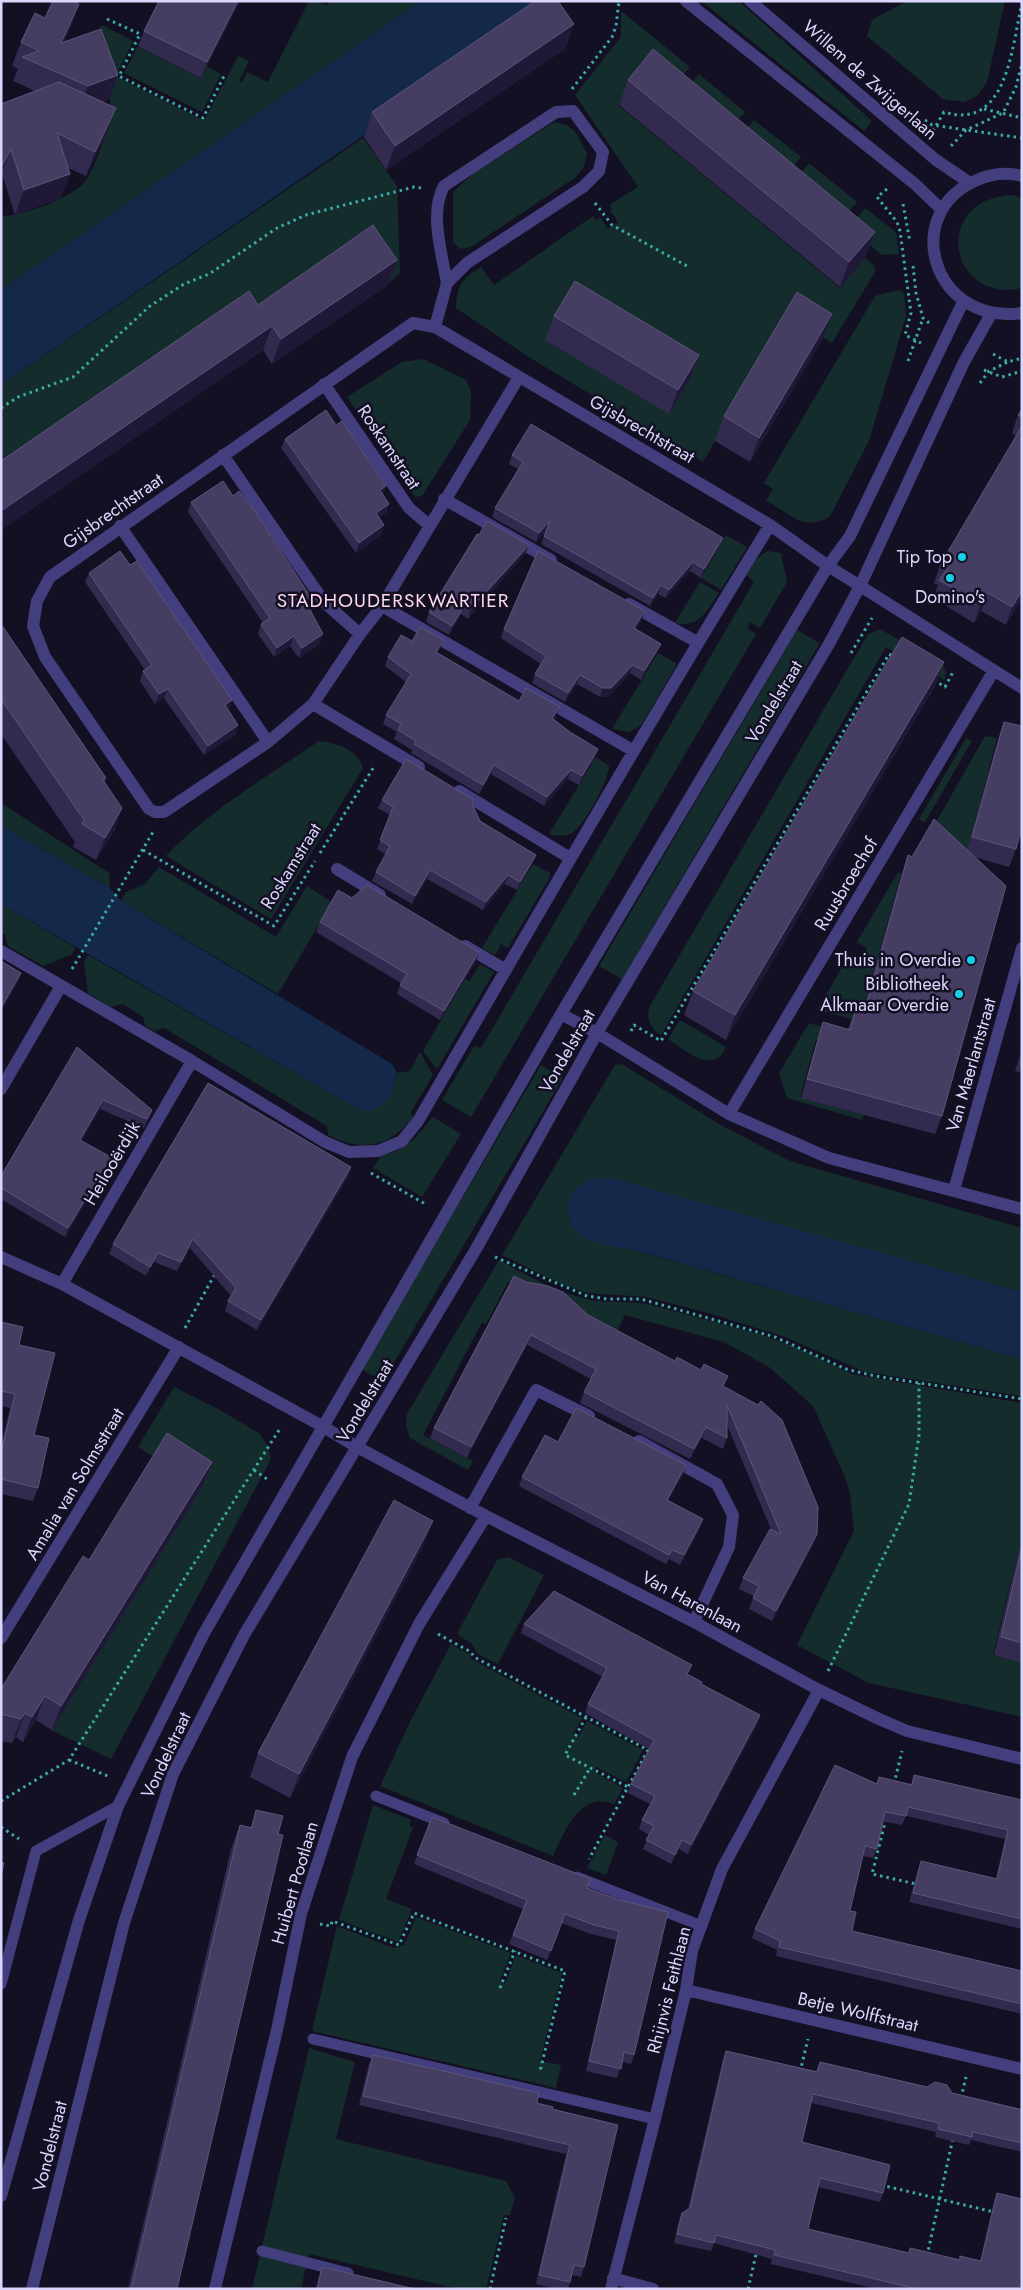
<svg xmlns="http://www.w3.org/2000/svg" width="1023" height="2290" viewBox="0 0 1023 2290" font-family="Jost,sans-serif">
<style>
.green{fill:#142c2c}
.water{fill:#142849}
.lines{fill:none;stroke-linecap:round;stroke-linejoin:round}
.path{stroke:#39aca7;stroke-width:3;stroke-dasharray:2.5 4;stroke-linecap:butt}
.service{stroke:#433f7e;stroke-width:11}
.minor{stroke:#433f7e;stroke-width:12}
.tertiary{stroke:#433f7e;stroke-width:12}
.wall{fill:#332b4f}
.shaded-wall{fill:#1f1836}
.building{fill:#453d62;stroke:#5c557a}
.poi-dot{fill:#13d1ea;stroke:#141023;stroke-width:2}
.labels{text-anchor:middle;stroke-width:5;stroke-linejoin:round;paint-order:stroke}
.street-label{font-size:18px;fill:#dbd6fc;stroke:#141023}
.poi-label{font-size:18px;fill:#dbd6fc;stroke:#141023;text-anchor:end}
.neighbourhood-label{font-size:19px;letter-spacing:1px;fill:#fcd7ee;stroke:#141023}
</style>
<rect width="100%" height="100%" fill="#141023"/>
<path class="green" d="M309 1H318L327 6 329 1H421L1 290V216C21 217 67 199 82 185 94 173 111 124 111 107 110 86 89 64 93 42 94 36 99 30 102 25L133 41 116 76 204 121 238 56 249 61 239 81 242 83 247 72 268 82Z
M701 1H739L872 121 864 131Z
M907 1H1005L987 82 977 96 964 102 943 99 867 36 872 20Z
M621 11 690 67 675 84 651 65 618 105 840 288 865 257 874 266 875 272 832 343 787 316 703 462 532 359 456 308C457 285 462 279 481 267L494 285 593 216 596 220 600 217 608 229 618 222 610 210 612 209 609 205 638 187 575 95 621 37Z
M138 46 201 78 207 67 221 74 202 112 124 73Z
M699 74 745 112 730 129 684 91Z
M754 120 801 157 785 176 740 137Z
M554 122C576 125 577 135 587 153L584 167 576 177 471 247 460 249 453 242V192L473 174Z
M363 138 397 186 400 273 388 284 1 478V385Z
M809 163 857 202 841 221 793 182Z
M1012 195 1022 198V288C948 304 931 199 1012 195Z
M865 208 896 232 899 254 882 255 849 228Z
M899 290 904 293 906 316 869 441 830 516C806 533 788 513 766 500L773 489 764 483 875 296Z
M423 359 466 380 471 392 470 420 422 496 415 497 347 397 402 362Z
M726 535 747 547 721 590 701 578Z
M768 551 781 553 787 582 760 628 750 622 747 628 756 634 471 1117 442 1100 474 1046 481 1048 754 582 747 575 757 558Z
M700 582 719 593C707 611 699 628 675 623Z
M880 629 940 663C946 668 947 673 944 680L886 647 661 1035C649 1028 645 1016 651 1004L868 634Z
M797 630 820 643 622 979 599 966Z
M658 653 677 664 642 724 629 732 612 729Z
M985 736 997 738 967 852 926 840Z
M966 738 972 741 925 822 919 819Z
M319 741C336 743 358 749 363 768L271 919 166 856C209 810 267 777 319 741Z
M596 757 609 766C609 780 584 826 572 833 565 837 557 836 549 834Z
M1 803 109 873 110 888 1 826Z
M533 864 550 873 549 879 508 948 501 944 495 955 482 948Z
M159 867 276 937 307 886 332 902 278 994 121 901 126 892 145 884Z
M898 872 901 874 860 1021 817 1010 847 959 857 966 867 948 857 942Z
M1 904 76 948 72 954 43 966 8 946 5 935 1 933Z
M88 955 360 1110 395 1083 397 1073 410 1071 420 1052 433 1075 411 1112 413 1117C389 1148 362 1152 328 1135L327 1126 164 1028 154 1031 145 1026 143 1017 123 1004 111 1007 88 993 84 962Z
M480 964 494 972 437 1069 423 1051 465 979 470 981Z
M680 1020 726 1047C714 1076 685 1050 668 1039Z
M809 1023 846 1034 843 1047 816 1040 800 1097 864 1115 862 1120 787 1098 779 1073Z
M622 1064 719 1124 790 1161 1022 1228V1292L840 1242 570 1200 569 1221 600 1243 637 1251 1022 1359V1396L865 1372 785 1337 712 1314 646 1297 587 1293 557 1282 502 1255 615 1065Z
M541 1065 563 1078 383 1381 361 1369Z
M433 1117 461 1134 422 1197 373 1168 381 1156 396 1151 413 1140Z
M499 1260C526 1275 560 1294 591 1300 610 1303 629 1301 648 1304L759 1334 798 1348 852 1374 1022 1403V1536L993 1655 1022 1662V1717L869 1683 797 1645 854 1531 850 1493 845 1477 813 1406 769 1367 724 1342 625 1315 614 1337 508 1282 486 1324 482 1322 423 1435 473 1461 468 1470 410 1438 406 1426 407 1414Z
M174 1387 220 1410 260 1434 268 1447 271 1459 111 1759 51 1730 202 1487 138 1447Z
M508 1557 544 1575 498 1664 478 1654 472 1644 457 1634 497 1560Z
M451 1644 469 1654 471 1659 582 1718 573 1735 578 1737 587 1721 643 1750 626 1782 596 1767 594 1772 623 1788 614 1804C580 1790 565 1831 553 1856L380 1786 411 1720Z
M373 1805 411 1820 409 1825 413 1828 386 1899 412 1909 398 1942 339 1920Z
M605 1835 618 1842 606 1875 587 1868Z
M416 1917 511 1953 500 1981 505 1984 516 1955 562 1973 540 2061 561 2065 556 2088 312 2031 337 1926 394 1948 404 1945Z
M309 2048 355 2062 336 2139 506 2181 515 2198 510 2215H504L486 2289H459L309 2254 301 2289H252Z"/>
<path class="water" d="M421 1H559L1 385V290Z
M1 826 110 888 121 901 392 1064 397 1073C393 1093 383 1115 360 1110L1 904Z
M592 1178 616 1179 1022 1292V1359L638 1251C612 1246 563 1243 569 1206 571 1190 579 1184 592 1178Z"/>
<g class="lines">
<path class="path" d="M107 19 140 34 119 76 203 118 224 76
M572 89 612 37 616 26 619 1
M984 109 1022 118
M925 120 932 125 1022 138
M933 131 944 112C1008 132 1012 44 1022 3
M951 146 966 130 1003 113 1016 87 1022 63
M887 189 877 197 897 222 900 231 911 313 905 335 921 343
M595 203 612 225 687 266
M903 204 910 242
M913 266 916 293 923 318 929 323
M993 354 1008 362 1022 358
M908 361 923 318
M984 370 1002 377 1022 371
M980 383 989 371 1008 362
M1 408 18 397 73 377 150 306 184 284 209 274 277 228 306 215 414 187 421 188
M851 653 872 618
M934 680 945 687 954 670
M143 850 274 926 315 861
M320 853 375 765
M72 969 153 832
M631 1031 634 1025 661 1041 889 654 894 657
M371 1173 427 1205
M495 1257 587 1296 607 1299H641L775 1337 846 1369 875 1376 1022 1399
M185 1328 215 1274
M254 1470 267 1479
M438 1634 471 1652 474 1657 648 1750 589 1859
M828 1671 909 1504 919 1435V1383
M586 1717 565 1755 628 1787
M69 1760 110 1777
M894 1784 902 1751
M574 1795 590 1768
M1 1801 69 1760 281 1427
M886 1819 872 1874 916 1884
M1 1827 19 1839
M320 1924 331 1926 332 1921 399 1945 414 1913 565 1971 540 2071
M500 1988 515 1951
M800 2072 808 2039
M961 2098 966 2077
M881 2185 994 2212
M927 2256 953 2138
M490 2289 506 2218
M748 2289 757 2250"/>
<path class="service" d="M376 1796 444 1823
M577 1877 702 1926
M1 1984 36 1851 118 1806
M313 2039 655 2119
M262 2251 348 2273"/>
<path class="minor" d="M435 327 447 283 467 263 583 187 599 171 603 152 573 111 556 112 444 186C429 213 442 254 447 283
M519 377 382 606 360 634 313 704 268 742 164 812H155L149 809 45 657 33 626 37 601 50 577 413 323 435 327 770 525 828 566
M324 384 409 508 430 526
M223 455 324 602 360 634
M444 499 551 560
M120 526 268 742
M860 586 1022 688
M629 604 697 642
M382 606 634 751
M313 704 419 767
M459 791 570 858
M337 869 380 895
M465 946 506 970
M1 951 192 1061 325 1142 349 1152 378 1151 402 1141 418 1121C534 922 649 721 770 525
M597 1033 729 1114 829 1158 1022 1209
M1 1089 61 986
M729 1114 993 672
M954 1190 1022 948
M1 1257 62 1284 322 1426
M62 1284 192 1061
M639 1441 717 1484 733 1515 729 1547 694 1622
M357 1447 486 1516 694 1622 819 1690 879 1719 907 1731 1022 1759
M470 1508 536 1390 589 1416
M1 1638 179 1347
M686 1990 1022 2069
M613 2278 653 2289
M215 2289 277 2030 301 1914 352 1757 419 1624 486 1516
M611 2289 655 2119 686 1990 692 1951 722 1869 819 1690"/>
<path class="tertiary" d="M686 1 915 184 942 210
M750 1 936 160 970 183
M1022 176C1007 172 991 174 977 180 899 213 933 326 1022 313
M828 566 860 586
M561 1014 597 1033
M322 1426 357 1447
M1 2196 79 1920 118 1806 203 1635 561 1014 828 566 850 536 963 302
M32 2289 124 1923 173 1774 244 1635 476 1249 597 1033 829 644 860 586 964 362 991 314"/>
</g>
<path class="wall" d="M159 1H240L201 78 138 46 144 31Z
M79 4 70 29 64 42 118 75 109 99 103 102 107 132 86 176 68 168 70 174 61 198 15 215 2 174 1 175V104L35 91 13 81 18 69 12 66 21 42 45 18Z
M574 24 565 49 386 170 364 137 372 112Z
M628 80 866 256 840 287 619 105Z
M397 260 388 285 272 364 263 350 1 530V461L258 305Z
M554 316 699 355 690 379 669 414 545 340Z
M823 338 750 462 715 441 724 416Z
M1022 409V598L1006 625 981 611 974 623 933 598 938 585 934 583 940 565 1016 436 1012 433 1018 415Z
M285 439 383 494 389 504 386 513 379 518 381 535 356 553 281 448Z
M512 455 723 538 719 547 701 578 690 571 666 598 658 594 650 606 541 544 546 530 536 542 492 517 495 508 518 469 509 464Z
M191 502 311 610 320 644 299 658 290 646 274 657 258 634 261 624 263 623 188 512Z
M479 535 529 545 525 554 468 619 461 614 449 635 426 622 429 612Z
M130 565 232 700 228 710 238 725 235 735 204 755 164 698 155 704 140 681 143 671 145 670 85 582 89 573Z
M642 620 636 629 657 653 641 680 630 673 608 697H600L577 684 565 702 532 683 535 674 541 664 501 638 504 629Z
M1 624 106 778 105 782 122 808 114 831 96 860 73 847 75 842 1 734Z
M444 640 438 653 519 701 556 716 554 720 570 732 598 749 595 758 579 785 568 779 544 806 491 774 479 794 411 753 412 750 394 739 397 732 383 724 386 715 406 682 385 666 388 657 412 641Z
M944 662 935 686 726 1040 684 1015 693 991Z
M1004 722 1016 849 1009 867 974 857 942 1116 935 1134 801 1098 817 1041 823 1022 848 1029 858 1001 865 1003 902 873 908 855 912 857 967 850 998 739Z
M382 800H474L472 805 480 821 536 855 533 863 517 890 505 884 483 910 427 879 412 904 372 881 376 872 386 854 377 849 390 815 378 808Z
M352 898 479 952 476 961 440 1020 397 994 401 983 316 932 320 922Z
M77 1047 152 1110 149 1119 144 1128 100 1109 81 1141 111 1157 108 1166 65 1237 1 1199V1176Z
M1022 1049V1073L1015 1071Z
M351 1167 348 1177 257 1330 225 1311 228 1301 231 1296 190 1248 177 1271 154 1262 146 1276 109 1254 113 1244Z
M514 1276 724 1387 813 1545 772 1621 749 1609 754 1596 739 1589 743 1578 771 1529 727 1425V1438L723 1449 702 1438 690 1459 580 1403 584 1392 591 1379 527 1345 467 1458 430 1438 434 1428Z
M1 1322 19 1345 34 1435 38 1488 33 1501 1 1494V1446L10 1408 1 1406Z
M558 1442 686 1465 683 1474 668 1501 700 1528 680 1565 669 1559 666 1564 519 1486 522 1477Z
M212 1462 203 1486 52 1730 36 1720 23 1742 16 1737 12 1743 1 1741V1689L89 1560Z
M1022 1537V1663L994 1655Z
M424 1545 290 1798 250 1777 258 1753Z
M524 1624 689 1675 702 1684 760 1715 757 1725 688 1854 679 1849 671 1864 643 1849 649 1835 639 1829 642 1820 650 1804 628 1793 631 1784 649 1749 585 1713 588 1704 603 1677 521 1633Z
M914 1775 1022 1800V1929L909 1902 918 1870 921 1861 996 1878 1005 1839 906 1816 902 1825 883 1821 877 1849 873 1858 863 1856 850 1911 852 1931 1022 1971V2014L776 1956 777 1950 752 1938 755 1929 876 1784 879 1777 911 1784Z
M256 1810 278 1834 177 2289H128L231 1849 240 1825 250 1828Z
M432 1817 588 1888 619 1900 634 2055 631 2064 622 2062 617 2078 586 2071 616 1940 591 1934 561 1923 547 1960 509 1944 523 1909 414 1864Z
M726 2051 816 2071 820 2062 1022 2109V2152L971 2140 969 2145 935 2137 936 2132 811 2103 802 2142 883 2193 880 2202 818 2187 808 2229 908 2253 910 2248 959 2260 960 2256 980 2261 994 2202 997 2193 1022 2289H877L771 2264 772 2259 714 2243 711 2251 674 2243 679 2221 682 2213 688 2209 723 2059Z
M373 2055 537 2103 552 2109 618 2125 584 2267 581 2277 572 2275 568 2289H557L536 2284 566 2154 359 2105 369 2064Z
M322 2267 415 2289H316L319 2276Z"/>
<path class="shaded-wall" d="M238 1H240L201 78 207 62Z
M79 4 70 29 52 67 61 43Z
M574 24 565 49 386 170 395 146Z
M118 75 109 99 79 110 88 86Z
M116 108 107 132 86 176 95 152Z
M11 149 1 175V168Z
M70 174 61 198 15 215 24 190Z
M875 232 866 256 840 287 849 262Z
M397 260 388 285 272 364 281 339Z
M832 314 823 338 750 462 759 438Z
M272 326 263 350 1 530V511Z
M699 355 690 379 669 414 678 390Z
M386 486 383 496 380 490Z
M389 504 386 513 373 522 376 513Z
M550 521 547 529 536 542 539 533Z
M384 525 381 535 356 553 359 543Z
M723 538 719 547 701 578 704 569Z
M529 545 525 554 468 619 471 609Z
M693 562 690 571 666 598 669 590Z
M661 585 658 594 650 606 653 598Z
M1022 591V598L1006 625 1012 607Z
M988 593 981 611 974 623 981 604Z
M314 602 310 611 308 606Z
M465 605 461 614 449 635 452 626Z
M645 611 642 620 631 637 634 628Z
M323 634 320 644 299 658 302 648Z
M294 636 290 646 274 657 277 648Z
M444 640 440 649 433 661 436 652Z
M661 644 657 653 641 680 644 671Z
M944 662 935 686 726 1040 735 1015Z
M633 665 630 673 608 697H600L603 688Z
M580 675 577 684 565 702 568 693Z
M168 689 164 698 155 704 159 694Z
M232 700 229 710 221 715 225 705Z
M560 707 556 716 549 727 552 718Z
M238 725 235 735 204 755 208 746Z
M598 749 595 758 579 785 582 776Z
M494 765 491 774 479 794 483 785Z
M571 770 568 779 544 806 547 797Z
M122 808 114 831 96 860 105 838Z
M536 855 533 863 517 890 520 882Z
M430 870 427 879 412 904 415 896Z
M508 875 505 884 483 910 486 902Z
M479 952 476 961 440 1020 444 1011Z
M21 973 18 982 1 1011V1008Z
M103 1100 100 1109 76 1149 80 1140Z
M152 1110 149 1119 144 1128 147 1119Z
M111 1157 108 1166 65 1237 68 1228Z
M351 1167 348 1177 257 1330 261 1320Z
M193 1239 190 1248 177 1271 181 1262Z
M158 1253 154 1262 146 1276 150 1267Z
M531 1335 527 1345 467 1458 471 1447Z
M706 1427 702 1438 690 1459 694 1449Z
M212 1462 203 1486 52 1730 61 1706Z
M686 1465 683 1474 664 1509 667 1500Z
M703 1519 700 1528 680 1565 684 1555Z
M433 1521 424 1545 290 1798 299 1774Z
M817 1534 813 1545 772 1621 776 1611Z
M45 1696 36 1720 23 1742 32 1717Z
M25 1713 16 1737 12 1743 21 1719Z
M760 1715 757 1725 688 1854 691 1845Z
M682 1840 679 1849 671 1864 675 1855Z"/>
<path class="building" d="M53 1H73L79 4 61 43 101 29 118 75 88 86 22 57 39 51 21 42 35 13 45 18Z
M159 1H238L207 62 144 31Z
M535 1H558L574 24 395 146 372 112Z
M653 49 875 232 849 262 628 80Z
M59 82 116 108 95 152 57 133 70 174 24 190 11 149 1 168V104Z
M373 225 397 260 281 339 272 326 1 511V461L249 291 258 305Z
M575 281 699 355 678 390 554 316Z
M797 292 832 314 759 438 724 416Z
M1022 409V417L1018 415Z
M326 410 336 425 342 421 386 486 380 490 389 504 376 513 384 525 359 543 285 439Z
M531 424 723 538 704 569 693 562 669 590 661 585 653 598 544 536 550 521 539 533 495 508 523 462 512 455Z
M1022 426V591L1012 607 988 593 981 604 939 580 947 569 940 565Z
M223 481 233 496 239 491 254 510 314 602 308 606 323 634 302 648 294 636 277 648 261 624 270 618 191 502Z
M487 521 529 545 471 609 465 605 452 626 429 612 477 534 479 535Z
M120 551 130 565 137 561 232 700 225 705 238 725 208 746 168 689 159 694 143 671 152 665 89 573Z
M538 551 645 611 634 628 661 644 644 671 633 665 611 688H603L580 675 568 693 535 674 546 656 504 629Z
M1 624 106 778 103 780 122 808 105 838 82 824 84 820 1 699Z
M420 627 444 640 436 652 519 701 526 688 560 707 552 718 570 732 598 749 582 776 571 770 547 797 494 765 483 785 414 744 416 741 398 730 401 724 386 715 411 674 388 657 401 635 412 641Z
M902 637 944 662 735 1015 693 991Z
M1004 722 1022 726V827L1016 849 972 837Z
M406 759 474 800 472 804 480 821 536 855 520 882 508 875 486 902 430 870 415 896 376 872 390 846 380 840 393 807 382 800Z
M934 819 1006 886 942 1116 807 1079 823 1022 850 1030 858 1001 867 1003 908 855 912 857Z
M367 885 479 952 444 1011 400 985 407 974 320 922 338 890 352 898Z
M1 961 21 973 1 1008Z
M77 1047 152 1110 147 1119 103 1100 80 1140 111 1157 68 1228 1 1188V1176Z
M208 1083 351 1167 261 1320 228 1301 236 1288 193 1239 181 1262 158 1253 150 1267 113 1244Z
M514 1276 526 1282 548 1286 563 1292 588 1315 675 1361 677 1357 701 1370 704 1364 728 1376 723 1386 758 1405 761 1401 782 1420 818 1507 817 1534 776 1611 753 1598 759 1586 743 1578 770 1529 781 1534 727 1405V1438L706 1427 694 1449 584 1392 596 1369 531 1335 471 1447 434 1428Z
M1 1322 23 1327 19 1345 55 1353 34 1435 49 1438 38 1488 1 1479V1453L15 1394 1 1391Z
M576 1408 686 1465 667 1500 703 1519 684 1555 672 1550 669 1555 522 1477 545 1435 558 1442Z
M167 1433 212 1462 61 1706 45 1696 32 1717 25 1713 21 1719 1 1714V1689L83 1556 89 1560Z
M394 1500 433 1521 299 1774 258 1753Z
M1022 1547V1643L1001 1637Z
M554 1591 692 1665 687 1674 702 1682 701 1684 760 1715 691 1845 682 1840 675 1855 646 1840 654 1826 642 1820 655 1796 631 1784 654 1740 588 1704 607 1668 524 1624Z
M835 1765 877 1784 879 1777 912 1785 914 1775 1022 1800V1919L913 1893 921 1861 997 1879 1008 1830 908 1807 906 1816 885 1812 877 1849 865 1846 850 1911 856 1912 852 1931 1022 1971V2004L779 1947 780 1941 755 1929Z
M256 1810 283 1816 278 1834 283 1835 177 2289H131L240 1825 252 1828Z
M432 1817 591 1879 587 1888 619 1900 668 1912 634 2055 624 2052 621 2069 589 2061 619 1931 594 1925 565 1914 551 1951 513 1935 527 1900 417 1855Z
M1 1862 4 1863 1 1876Z
M726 2051 817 2072 820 2062 927 2087 935 2082 947 2085 952 2093 1022 2110V2143L973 2132 972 2137 938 2129 939 2123 813 2094 802 2142 890 2165 883 2193 820 2178 808 2229 909 2253 910 2248 960 2260V2256L981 2261 997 2193 1022 2199V2289H917L774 2255 775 2250 716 2235 714 2243 677 2234 682 2213 690 2208Z
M373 2055 539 2093 537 2103 553 2107 552 2109 618 2125 584 2267 574 2265 570 2282 539 2275 570 2145 363 2096Z
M322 2267 415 2289H317Z"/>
<g class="poi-dot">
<circle cx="962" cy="557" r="5"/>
<circle cx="950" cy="578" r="5"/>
<circle cx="971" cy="960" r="5"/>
<circle cx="959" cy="994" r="5"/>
</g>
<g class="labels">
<g class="street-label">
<text transform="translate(870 80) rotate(41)" y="6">Willem de Zwijgerlaan</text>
<text transform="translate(642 429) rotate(30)" y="6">Gijsbrechtstraat</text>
<text transform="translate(389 447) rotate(56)" y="6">Roskamstraat</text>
<text transform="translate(113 511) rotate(-35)" y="6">Gijsbrechtstraat</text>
<text transform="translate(774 702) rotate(-59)" y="6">Vondelstraat</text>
<text transform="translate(291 866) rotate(-58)" y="6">Roskamstraat</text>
<text transform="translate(846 884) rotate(-59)" y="6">Ruusbroechof</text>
<text transform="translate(567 1051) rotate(-60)" y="6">Vondelstraat</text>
<text transform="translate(971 1065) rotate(-74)" y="6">Van Maerlantstraat</text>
<text transform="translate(112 1163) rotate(-60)" y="6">Heilooërdijk</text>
<text transform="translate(365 1401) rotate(-59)" y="6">Vondelstraat</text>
<text transform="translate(75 1484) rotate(-59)" y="6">Amalia van Solmsstraat</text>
<text transform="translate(692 1602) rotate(28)" y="6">Van Harenlaan</text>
<text transform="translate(166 1755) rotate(-65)" y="6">Vondelstraat</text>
<text transform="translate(295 1883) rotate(-74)" y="6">Huibert Pootlaan</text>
<text transform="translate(669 1990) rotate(-76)" y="6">Rhijnvis Feithlaan</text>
<text transform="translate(858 2012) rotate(13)" y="6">Betje Wolffstraat</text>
<text transform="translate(50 2146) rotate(-76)" y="6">Vondelstraat</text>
</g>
<g class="poi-label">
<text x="952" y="563">Tip Top</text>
<text x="950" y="603" text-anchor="middle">Domino's</text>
<text x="961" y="966">Thuis in Overdie</text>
<text x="949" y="990">Bibliotheek<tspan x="949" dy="21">Alkmaar Overdie</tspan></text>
</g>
<g class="neighbourhood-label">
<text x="393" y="607">STADHOUDERSKWARTIER</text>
</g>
</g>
<rect width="1023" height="2290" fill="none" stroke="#dbd6fc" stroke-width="5"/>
</svg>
